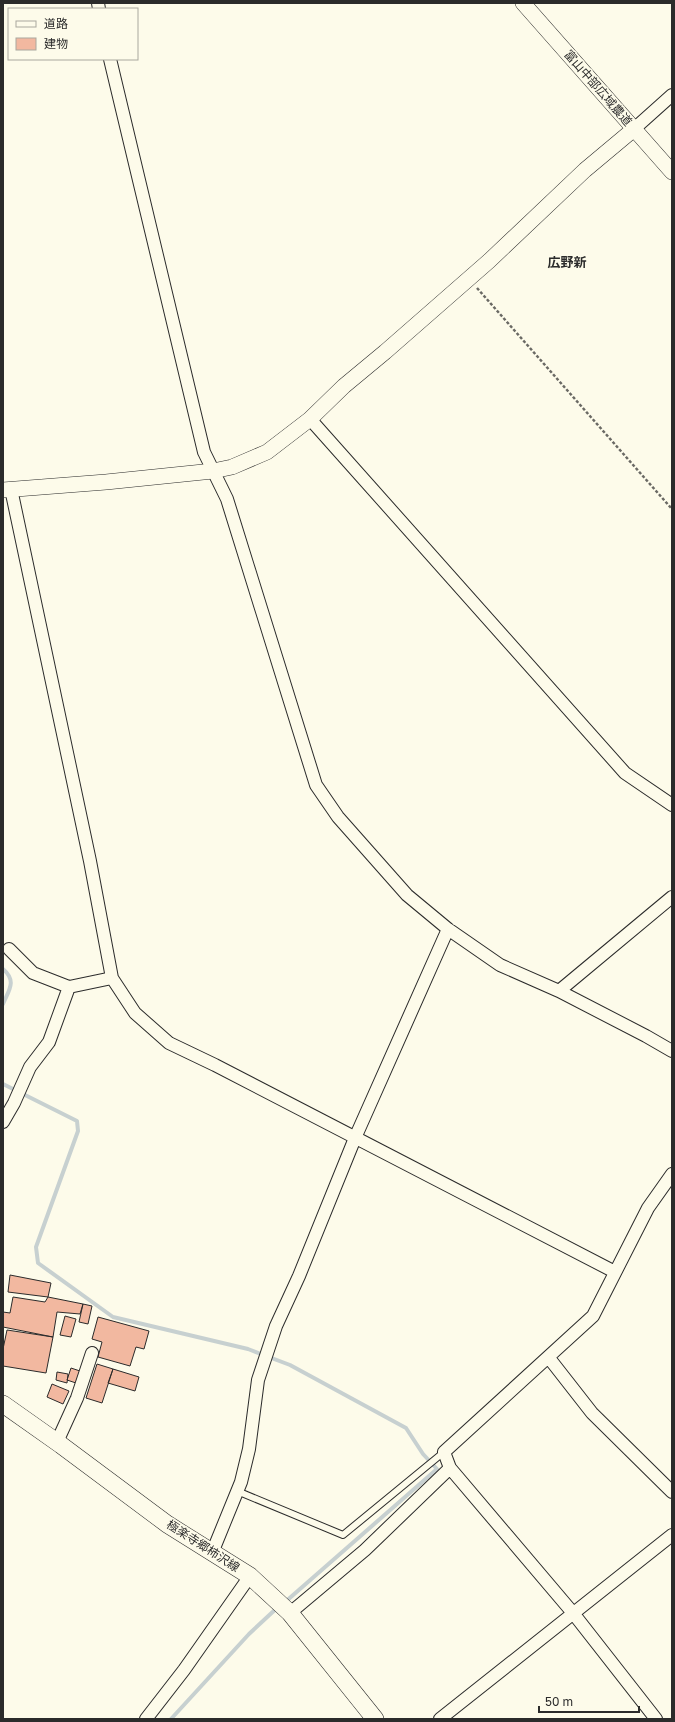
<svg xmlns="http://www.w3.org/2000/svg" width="675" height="1722" viewBox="0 0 675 1722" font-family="'Golos Text','Noto Sans JP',sans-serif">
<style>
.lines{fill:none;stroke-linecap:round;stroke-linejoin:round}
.stream{stroke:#c7d0d0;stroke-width:4}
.building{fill:#f2b8a0;stroke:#2b2b2b}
.service-casing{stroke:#2b2b2b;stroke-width:8}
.minor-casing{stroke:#2b2b2b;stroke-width:14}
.tertiary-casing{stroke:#2b2b2b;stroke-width:16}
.secondary-casing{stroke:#2b2b2b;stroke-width:18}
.path{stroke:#6a6964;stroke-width:2.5;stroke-dasharray:3 2;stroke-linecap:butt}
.service{stroke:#fdfbea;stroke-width:6}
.minor{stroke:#fdfbea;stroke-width:12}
.tertiary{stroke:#fdfbea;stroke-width:15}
.secondary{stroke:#fdfbea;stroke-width:17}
.labels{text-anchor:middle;stroke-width:3;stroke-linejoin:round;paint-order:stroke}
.street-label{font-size:12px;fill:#2b2b2b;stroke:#fdfbea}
.neighbourhood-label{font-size:13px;font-weight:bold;fill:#2b2b2b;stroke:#fdfbea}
</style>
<rect width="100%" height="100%" fill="#fdfbea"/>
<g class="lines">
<path class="stream" d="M3 969C17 981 9 990 3 1004
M3 1084 77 1121 78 1131 36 1247 38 1263 113 1317 248 1349 290 1365 406 1428 423 1454 437 1469 284 1603
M171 1719 249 1634 278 1607"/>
</g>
<path class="building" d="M10 1275 51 1283 48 1297 8 1292Z
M13 1297 45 1302 48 1297 83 1304 80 1314 57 1312 53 1337 3 1327V1312L10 1313Z
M83 1304 92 1306 88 1324 79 1322Z
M65 1316 76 1319 71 1337 60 1335Z
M98 1317 149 1331 144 1349 136 1347 130 1366 98 1357 102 1342 92 1339Z
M7 1330 53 1337 46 1373 3 1366V1349Z
M97 1364 113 1369 102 1403 86 1398Z
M71 1368 80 1371 76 1383 67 1380Z
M113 1369 139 1377 135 1391 108 1383Z
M57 1372 68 1374 67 1383 56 1380Z
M52 1384 69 1391 63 1404 47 1397Z"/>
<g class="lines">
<defs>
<path id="service" d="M237 1491 343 1535 444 1452"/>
<path id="minor" d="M98 3 99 9
M110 59 204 452 227 499 316 785 338 817 407 895 448 929 500 965 559 991 646 1036 672 1051
M634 129 672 95
M310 419 625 773 672 805
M11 489 90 861 112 978 135 1013 169 1043 215 1065 615 1272
M9 949 33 973 69 987 112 978
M559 991 672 897
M3 1122 14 1103 30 1067 49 1042 69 987
M549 1358 592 1413 672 1492
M57 1442 77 1398 92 1353
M450 1468 573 1613 656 1719
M212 1553 241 1482 249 1449 258 1380 276 1326 299 1276 355 1138 448 929
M290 1613 365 1550 450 1468 444 1452 593 1316 648 1208 672 1174
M146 1719 184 1670 250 1576
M440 1719 672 1535"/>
<path id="tertiary" d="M523 3 672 172
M3 490 106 482 213 471 232 467 267 452 310 419 344 386 385 352 489 261 585 170 634 129"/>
<path id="secondary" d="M3 1404 61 1445 167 1524 250 1576 290 1613 375 1719"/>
</defs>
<use href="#service" class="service-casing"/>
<use href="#minor" class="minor-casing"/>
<use href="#tertiary" class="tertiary-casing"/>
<use href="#secondary" class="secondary-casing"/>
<path class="path" d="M477 288 672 509"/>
<use href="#service" class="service"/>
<use href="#minor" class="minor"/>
<use href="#tertiary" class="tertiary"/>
<use href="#secondary" class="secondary"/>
</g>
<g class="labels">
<g class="street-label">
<text transform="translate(598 88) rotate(49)" y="4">富山中部広域農道</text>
<text transform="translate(203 1546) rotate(33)" y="4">極楽寺郷柿沢線</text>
</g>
<g class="neighbourhood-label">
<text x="567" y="267">広野新</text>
</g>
</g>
<rect width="675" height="1722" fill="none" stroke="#2b2b2b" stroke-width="8"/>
<rect x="8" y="8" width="130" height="52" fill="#fdfbea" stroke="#a9a89e"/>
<rect x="16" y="21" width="20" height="6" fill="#fdfbea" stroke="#a9a89e"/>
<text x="44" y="28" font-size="12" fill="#2b2b2b">道路</text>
<rect x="16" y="38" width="20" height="12" fill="#f2b8a0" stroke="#a9a89e"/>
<text x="44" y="48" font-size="12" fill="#2b2b2b">建物</text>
<path d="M539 1706v6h100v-6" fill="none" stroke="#2b2b2b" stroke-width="2"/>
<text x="545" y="1706" font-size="12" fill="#2b2b2b" stroke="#fdfbea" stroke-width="3" paint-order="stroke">50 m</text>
</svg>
